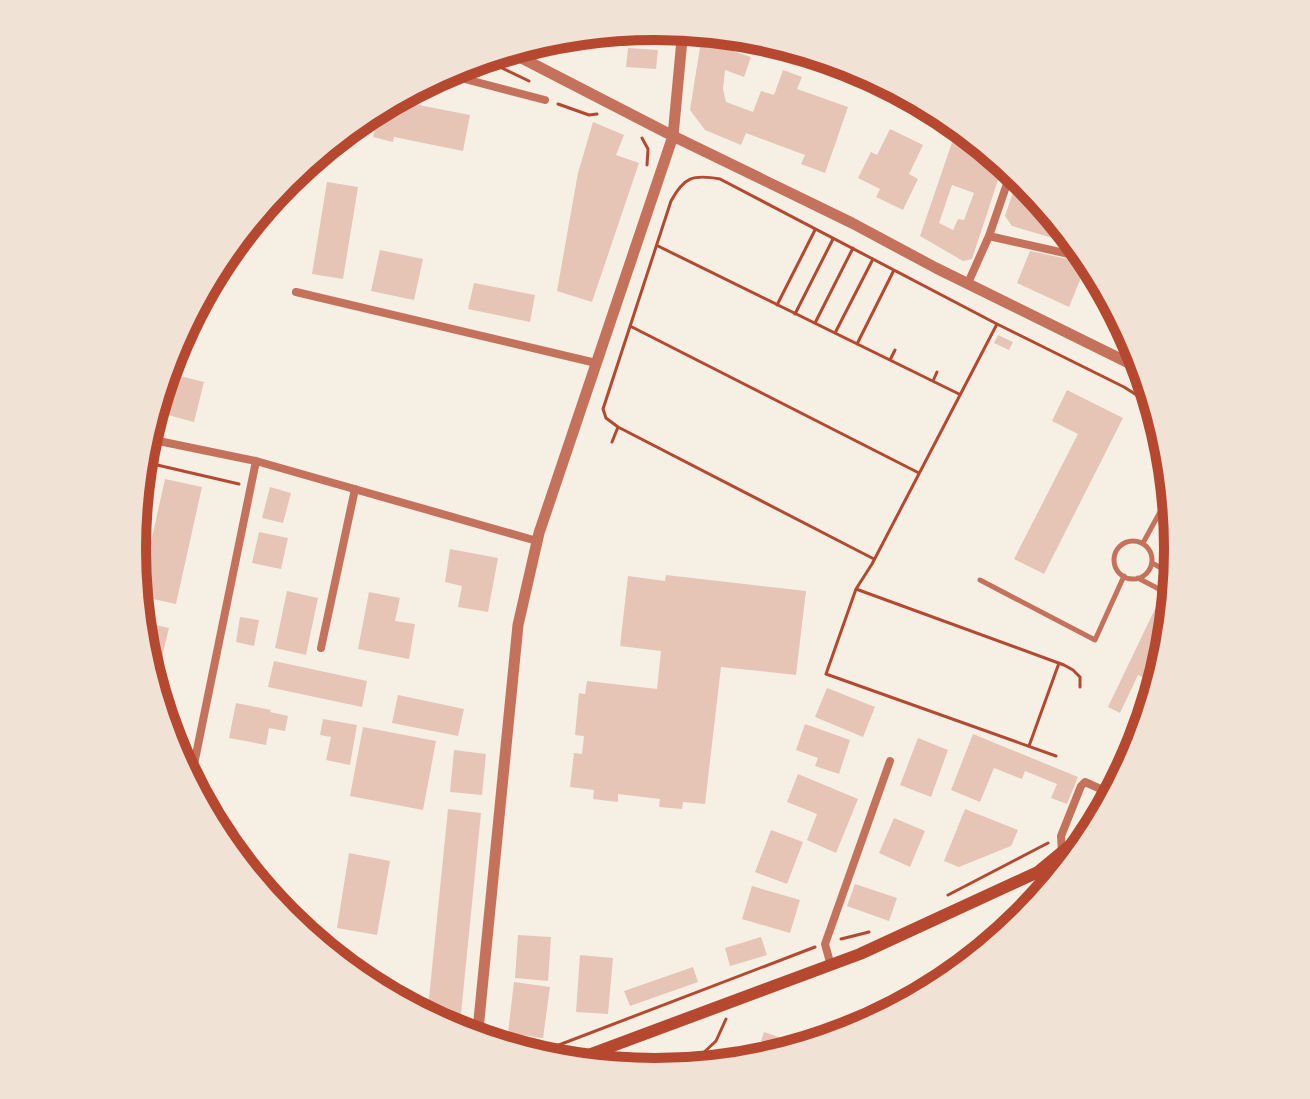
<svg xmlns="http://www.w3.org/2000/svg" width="1310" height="1099" viewBox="0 0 1310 1099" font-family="Raleway,sans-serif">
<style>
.building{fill:#e6c5b7;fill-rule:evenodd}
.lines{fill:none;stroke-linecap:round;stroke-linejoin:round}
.path{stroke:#b5482f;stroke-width:3}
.service{stroke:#c5725c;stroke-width:5}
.minor{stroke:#c5725c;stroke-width:8}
.tertiary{stroke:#c5725c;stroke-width:11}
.secondary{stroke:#b5482f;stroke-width:12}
.rim{fill:none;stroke:#b5482f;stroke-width:10}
</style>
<rect width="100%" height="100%" fill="#f6efe4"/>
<path class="building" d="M701 41 751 57 744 77 725 70 723 89 726 102 753 112 761 91 774 95 783 70 802 77 797 89 848 107 825 173 801 164 805 155 746 133 741 145 705 130 690 110Z
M628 48 658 50 656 69 626 67Z
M405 92 403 102 470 115 463 151 394 137 393 142 373 137 381 105Z
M593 122 624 135 616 155 639 163 592 302 557 291 578 173Z
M958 125 977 140 974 147 995 155 1004 162 972 259 963 261 920 236ZM952 185 974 193 964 220 958 219 953 230 939 223Z
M890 129 923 145 909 174 918 179 903 210 876 197 880 189 858 178 871 152 877 155Z
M1019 174 1037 193 1033 205 1049 209 1080 246 1012 226 1005 216Z
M327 182 358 187 343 279 312 274Z
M380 250 423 259 414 300 371 291Z
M1030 251 1087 263 1069 307 1017 283Z
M1089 266 1095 267 1117 309 1098 304 1101 289 1085 284Z
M474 283 535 295 530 322 468 309Z
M1120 313 1135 343 1114 336Z
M998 335 1013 342 1009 350 994 343Z
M164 372 204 382 194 422 153 411Z
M1067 390 1123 418 1044 574 1014 559 1078 434 1052 421Z
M165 479 202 487 176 604 139 596Z
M270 487 291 493 283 523 262 518Z
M259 532 288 538 281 569 252 563Z
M450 549 498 558 488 612 458 607 462 586 445 582Z
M666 575 806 591 796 675 721 667 705 804 683 802 682 809 659 807 660 799 618 794V802L593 799 594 790 570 787 574 753 582 754 584 736 575 735 579 693 585 694 587 681 657 689 661 651 620 646 628 576 665 581Z
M287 591 318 598 306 655 275 648Z
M369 592 400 598 395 621 415 624 409 659 358 649Z
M1155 609 1172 617 1168 652 1164 666 1156 684 1138 675 1120 713 1108 707Z
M240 617 259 620 254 646 236 642Z
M139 621 169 628 156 681 150 680 141 651Z
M274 661 367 681 362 707 268 687Z
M827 688 875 707 863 737 815 717Z
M398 695 464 709 458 736 392 723Z
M236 703 271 710 270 712 288 716 285 731 269 728 266 745 229 738Z
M323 719 357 725 350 765 326 760 331 737 320 735Z
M805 724 850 740 839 774 815 766 818 758 796 750Z
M363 727 436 741 423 810 350 796Z
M973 734 1078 777 1067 804 1051 798 1057 784 1025 771 1022 779 994 768 980 802 951 790Z
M918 738 948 750 931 797 900 785Z
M454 750 486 754 482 795 450 792Z
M798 774 858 799 836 853 807 840 817 814 787 802Z
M448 809 481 813 459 1034 427 1018Z
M965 809 1018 830 1011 846 959 867 944 861Z
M894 818 925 831 910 867 879 853Z
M771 830 803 842 787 884 755 872Z
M349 853 390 861 377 935 337 928Z
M855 884 897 898 889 921 847 906Z
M752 886 800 900 790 933 742 919Z
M518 935 551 937 548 981 515 978Z
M761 937 767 955 730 966 725 948Z
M580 955 613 958 608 1014 576 1012Z
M693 967 698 982 630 1006 624 991Z
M514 982 550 987 543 1038 508 1033Z
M893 998 911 1003 888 1015Z
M764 1032 796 1043 793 1052 754 1063Z"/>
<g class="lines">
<path class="path" d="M481 58 529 81
M558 104 589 115 597 114
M642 138 648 149 647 165
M658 246 959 394
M777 305 815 230
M795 314 833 239
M815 323 853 248
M997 324 1124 387 1143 399 1159 416
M630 326 919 473
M835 333 873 259
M857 344 894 270
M890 360 895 350
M933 381 937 372
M612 442 618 427
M140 461 239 484
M874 559 618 427 606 418 603 409 671 201C684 177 693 174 720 179L997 324 872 564 856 589 826 674 1056 756
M856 589 1064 665 1073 670 1080 677V687
M1029 746 1059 663
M1039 887 1048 892
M948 895 1048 843
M841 939 869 932
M530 1056 815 947
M691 1069 700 1056 716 1041 726 1019"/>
<path class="service" d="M1114 560a19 19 0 1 1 38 0a19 19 0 1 1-38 0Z
M1143 543 1160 512
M1152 563 1176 576
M1138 578 1174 597
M980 580 1095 640 1124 576"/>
<path class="minor" d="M840 61 846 74 917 99
M442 73 545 100
M989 236 1091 259
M968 283 989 236 1012 169
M296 292 596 363
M144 438 256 461 537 541
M321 648 355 489
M190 784 256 461
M1062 853 1061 836 1081 786 1085 782 1114 795
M831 966 825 944 890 761"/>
<path class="tertiary" d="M506 50 673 136 852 223 936 268 1145 371
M477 1040 518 625 539 533 673 136 683 29"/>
<path class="secondary" d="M1038 872H1065
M564 1064 860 954 1038 872 1101 820"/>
</g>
<path d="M0 0H1310V1099H0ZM146 549a509 509 0 1 1 1018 0a509 509 0 1 1-1018 0Z" fill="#f1e2d6" fill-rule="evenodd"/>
<path class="rim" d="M146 549a509 509 0 1 1 1018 0a509 509 0 1 1-1018 0Z"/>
</svg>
